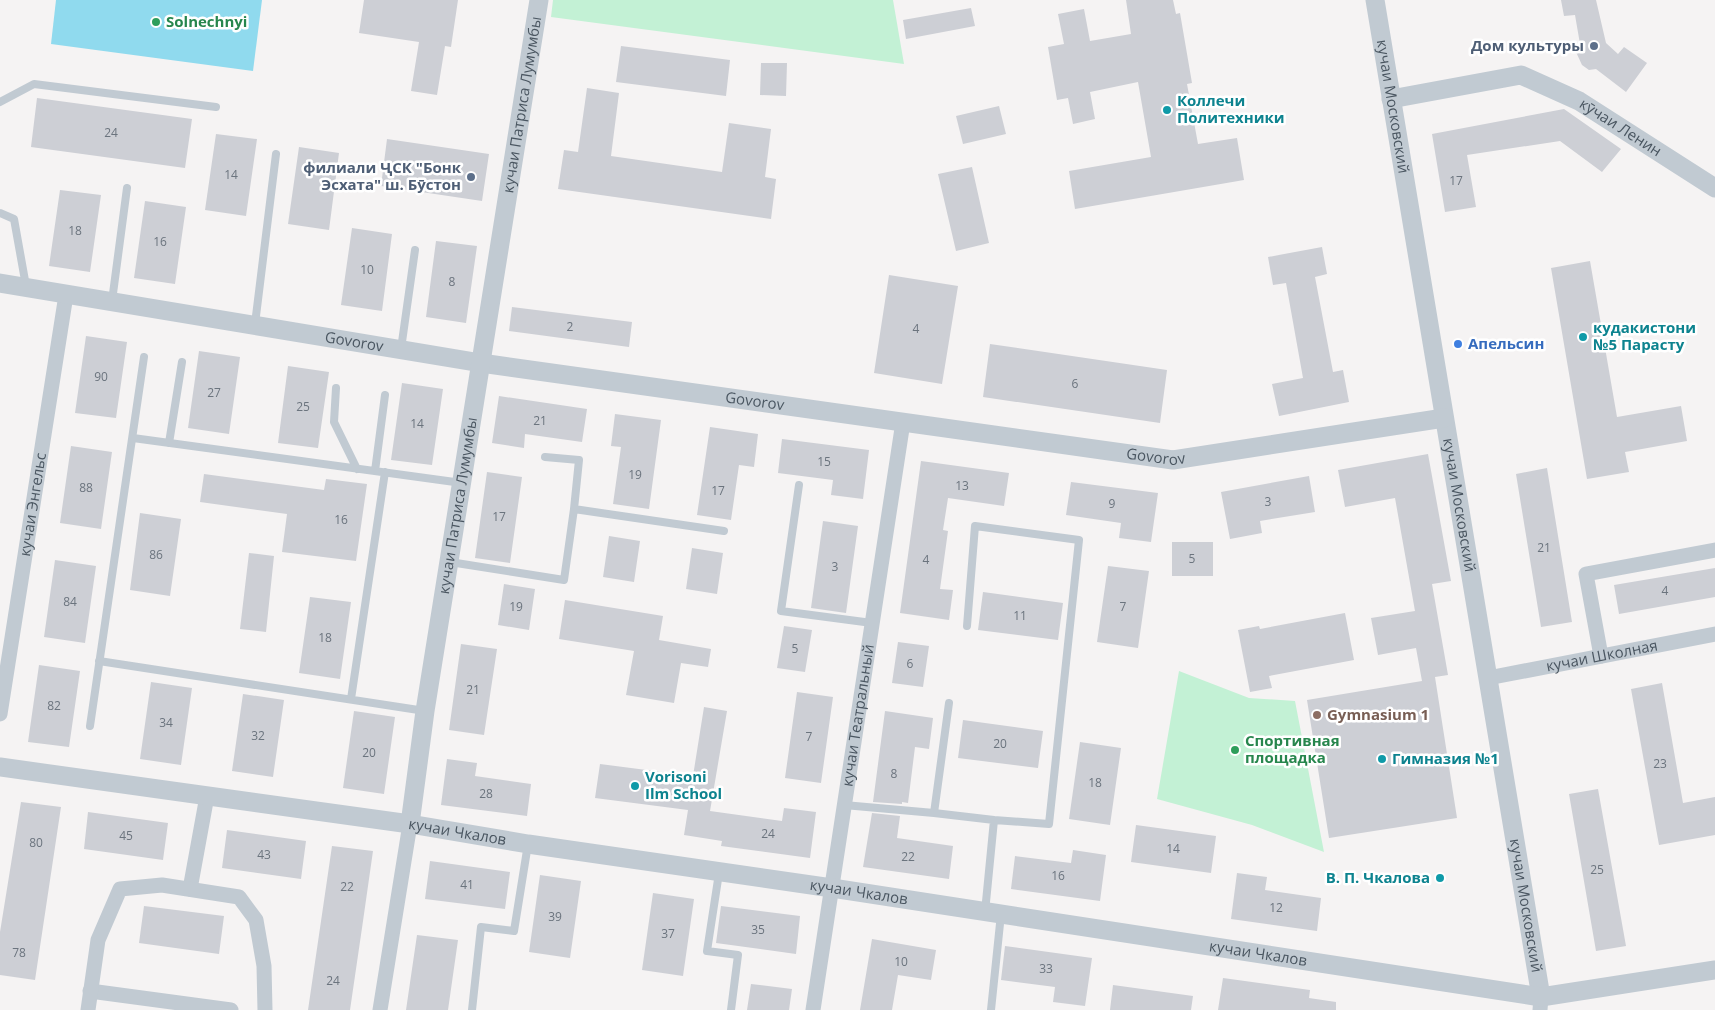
<svg xmlns="http://www.w3.org/2000/svg" width="1715" height="1010" viewBox="0 0 1715 1010" font-family="'Open Sans',sans-serif">
<style>
.green{fill:#c3f1d5}
.water{fill:#90daee}
.building{fill:#cdcfd5}
.lines{fill:none;stroke-linecap:round;stroke-linejoin:round}
.service{stroke:#c1cad2;stroke-width:8}
.minor{stroke:#c1cad2;stroke-width:15}
.tertiary{stroke:#c1cad2;stroke-width:19}
.leisure-dot{fill:#2e9e5b;stroke:#fff;stroke-width:2}
.service-dot{fill:#5c6f8a;stroke:#fff;stroke-width:2}
.culture-dot{fill:#0f9aa8;stroke:#fff;stroke-width:2}
.shop-dot{fill:#3f7fe0;stroke:#fff;stroke-width:2}
.education-dot{fill:#8d6e63;stroke:#fff;stroke-width:2}
.labels{text-anchor:middle;stroke-width:5;stroke-linejoin:round;paint-order:stroke}
.number-label{font-size:12px;fill:#6b747e}
.leisure-label{font-size:15px;font-weight:bold;fill:#27864d;stroke:#fff;text-anchor:start}
.service-label{font-size:15px;font-weight:bold;fill:#4e5e75;stroke:#fff;text-anchor:end}
.culture-label{font-size:15px;font-weight:bold;fill:#0d838f;stroke:#fff;text-anchor:start}
.street-label{font-size:15px;fill:#4a5661;stroke:#fff}
.shop-label{font-size:15px;font-weight:bold;fill:#366cbe;stroke:#fff;text-anchor:start}
.education-label{font-size:15px;font-weight:bold;fill:#785e54;stroke:#fff;text-anchor:start}
</style>
<rect width="100%" height="100%" fill="#f5f3f3"/>
<path class="green" d="M553 0H893L904 64 551 17Z
M1179 671 1249 698 1295 701 1324 852 1252 825 1157 799Z"/>
<path class="water" d="M56 0H262L253 71 51 44Z"/>
<path class="building" d="M364 0H458L451 47 445 46 437 95 411 91 419 42 359 33Z
M1126 0H1173L1176 14 1180 13 1192 83 1187 84 1198 144 1237 138 1244 180 1075 209 1069 171 1151 157 1138 82 1090 92 1095 119 1073 124 1068 98 1057 100 1048 47 1064 44 1058 14 1084 9 1090 41 1131 34Z
M1561 0H1596L1606 43 1618 54 1624 47 1647 63 1626 92 1596 69 1589 70 1582 65 1576 52 1580 44 1575 15 1564 16Z
M971 8 975 26 906 39 903 20Z
M621 46 730 60 726 96 616 82Z
M761 63H787L786 96 760 95Z
M587 88 619 93 611 156 722 172 729 123 771 129 765 177 776 179 771 219 558 189 564 150 578 152Z
M37 98 192 119 185 168 31 147Z
M999 106 1006 134 963 144 956 116Z
M1564 109 1621 149 1602 172 1560 141 1467 155 1476 207 1445 212 1432 134Z
M216 134 257 139 246 216 205 210Z
M387 139 489 154 482 201 381 186Z
M299 147 339 153 329 230 288 224Z
M972 167 989 243 956 251 938 174Z
M60 190 101 195 90 272 49 266Z
M145 201 186 207 175 284 134 278Z
M352 228 392 234 382 311 341 305Z
M436 241 477 246 466 323 426 317Z
M1322 247 1327 274 1315 277 1333 372 1343 370 1349 402 1279 416 1272 384 1303 378 1286 283 1273 285 1268 257Z
M1590 261 1617 417 1681 406 1687 441 1625 452 1629 472 1587 479 1551 268Z
M889 275 958 286 942 384 874 373Z
M512 307 632 322 629 347 509 331Z
M86 336 127 342 116 418 75 413Z
M990 344 1167 370 1160 423 983 397Z
M199 351 240 357 229 434 188 428Z
M288 366 329 372 318 448 278 443Z
M402 383 443 389 432 465 391 460Z
M499 396 587 409 582 442 525 434 524 448 492 443Z
M615 414 661 420 649 509 613 504 621 447 611 446Z
M710 427 758 434 754 467 739 465 731 520 697 515Z
M782 439 869 450 863 499 831 495 833 480 778 473Z
M71 446 112 452 101 529 60 523Z
M1428 454 1451 581 1432 584 1448 675 1435 677 1457 818 1329 838 1307 700 1422 681 1416 648 1378 655 1371 618 1415 611 1395 498 1345 507 1338 470Z
M921 461 1009 473 1004 506 948 498 943 530 948 531 940 589 953 590 949 620 900 613Z
M1547 468 1572 622 1541 627 1516 474Z
M487 472 522 477 510 563 475 558Z
M204 474 324 490 326 479 367 484 356 561 282 552 287 514 200 502Z
M1309 476 1315 512 1260 521 1262 533 1230 539 1221 492Z
M1071 482 1158 493 1151 542 1119 538 1121 523 1066 515Z
M140 513 181 519 170 596 130 590Z
M823 521 858 526 846 613 811 608Z
M609 536 640 541 634 582 603 577Z
M1172 542H1213V576H1172Z
M692 548 723 553 717 594 686 589Z
M249 553 274 556 266 632 240 629Z
M55 560 96 566 85 643 44 637Z
M1108 566 1149 571 1138 648 1097 642Z
M1715 568V597L1619 614 1614 585Z
M504 584 535 589 529 630 498 625Z
M983 592 1063 603 1058 640 978 630Z
M310 597 351 602 340 679 299 673Z
M565 600 663 616 659 640 711 649 708 667 681 663 674 703 626 695 634 651 559 639Z
M1345 613 1354 660 1269 676 1272 688 1250 692 1238 630 1259 626 1260 629Z
M784 626 812 630 805 672 777 668Z
M898 642 929 646 923 687 892 683Z
M461 644 497 649 484 735 449 730Z
M39 665 80 671 69 747 28 742Z
M151 682 192 688 181 765 140 759Z
M1662 683 1683 803 1715 797V835L1659 845 1631 689Z
M797 692 833 697 821 783 785 778Z
M243 694 284 700 273 777 232 771Z
M704 707 727 711 710 811 782 821 784 808 816 812 810 858 721 846 722 841 684 835 688 810 595 798 600 764 693 776Z
M354 711 395 717 384 794 343 788Z
M885 711 933 718 929 749 915 747 908 803 902 802V804L873 802Z
M963 720 1043 731 1038 768 958 758Z
M1080 742 1121 748 1110 825 1069 819Z
M447 759 477 763 475 776 531 784 527 816 441 805Z
M1598 789 1626 946 1596 951 1569 794Z
M21 802 61 807 35 980 0 975V932Z
M88 812 168 823 163 860 84 849Z
M872 813 900 816 897 838 953 846 949 879 863 867Z
M1136 825 1216 836 1211 873 1131 862Z
M227 830 306 841 301 879 222 868Z
M332 846 373 851 362 928 350 1010H308Z
M1073 850 1106 855 1100 901 1011 889 1015 856 1071 863Z
M430 861 510 872 505 909 425 899Z
M1237 873 1267 877 1265 890 1321 898 1317 931 1231 919Z
M540 875 581 881 570 958 529 952Z
M653 893 694 899 683 976 642 970Z
M144 906 224 916 219 954 139 943Z
M721 906 800 916 796 954 716 943Z
M417 935 458 940 448 1010H406Z
M872 939 936 950 931 980 898 975 892 1010H860Z
M1005 946 1092 958 1085 1006 1053 1002 1055 987 1001 980Z
M1223 978 1310 990 1309 998 1336 1002V1010H1218Z
M751 984 792 989 789 1010H747Z
M1113 985 1193 996 1191 1010H1110Z"/>
<g class="lines">
<path class="service" d="M0 102 34 84 216 107
M0 213 14 219 26 286
M112 301 127 188
M255 324 276 154
M401 349 415 250
M336 388 334 422 357 469
M133 438 462 483
M169 443 182 362
M545 457 579 460 574 509
M375 471 385 395
M799 485 781 611 872 623
M450 562 564 580 574 509 724 531
M967 626 975 526 1079 540 1049 824 994 820 985 912
M99 661 425 711
M351 699 385 472
M90 726 144 357
M844 805 934 813 949 703
M934 813 994 820
M719 873 707 951 738 955 731 1010
M472 1010 481 927 514 931 528 844
M991 1010 1001 914"/>
<g class="minor">
<path d="M1601 656 1586 574 1715 550"/>
<path id="s1" d="M1488 678 1715 634"/>
<path id="s2" d="M0 714 66 295"/>
<path d="M190 889 207 796"/>
<path d="M90 991 231 1010"/>
<path d="M88 1010 98 940 120 889 162 885 239 897 256 920 264 966 265 1010"/>
<path d="M380 1010 410 824"/>
<path id="s3" d="M813 1010 903 422"/>
<path d="M1540 1010 1541 997"/>
</g>
<g class="tertiary">
<path id="s4" d="M1375 0 1541 997"/>
<path id="s5" d="M1391 99 1521 75 1579 101 1715 188"/>
<path id="s6" d="M0 283 481 363 1173 460 1444 418"/>
<path id="s7" d="M0 767 410 824 528 844 832 888 1541 997 1715 970"/>
<path id="s8" d="M410 824 425 711 539 0"/>
</g>
</g>
<g class="leisure-dot">
<circle cx="156" cy="22" r="5"/>
<circle cx="1235" cy="750" r="5"/>
</g>
<g class="service-dot">
<circle cx="1594" cy="46" r="5"/>
<circle cx="471" cy="177" r="5"/>
</g>
<g class="culture-dot">
<circle cx="1167" cy="110" r="5"/>
<circle cx="1583" cy="337" r="5"/>
<circle cx="1382" cy="759" r="5"/>
<circle cx="635" cy="786" r="5"/>
<circle cx="1440" cy="878" r="5"/>
</g>
<circle class="shop-dot" cx="1458" cy="344" r="5"/>
<circle class="education-dot" cx="1317" cy="715" r="5"/>
<g class="labels">
<g class="number-label">
<text x="111" y="137">24</text>
<text x="231" y="179">14</text>
<text x="1456" y="185">17</text>
<text x="75" y="235">18</text>
<text x="160" y="246">16</text>
<text x="367" y="274">10</text>
<text x="452" y="286">8</text>
<text x="570" y="331">2</text>
<text x="916" y="333">4</text>
<text x="101" y="381">90</text>
<text x="1075" y="388">6</text>
<text x="214" y="397">27</text>
<text x="303" y="411">25</text>
<text x="540" y="425">21</text>
<text x="417" y="428">14</text>
<text x="824" y="466">15</text>
<text x="635" y="479">19</text>
<text x="962" y="490">13</text>
<text x="86" y="492">88</text>
<text x="718" y="495">17</text>
<text x="1268" y="506">3</text>
<text x="1112" y="508">9</text>
<text x="499" y="521">17</text>
<text x="341" y="524">16</text>
<text x="1544" y="552">21</text>
<text x="156" y="559">86</text>
<text x="1192" y="563">5</text>
<text x="926" y="564">4</text>
<text x="835" y="571">3</text>
<text x="1665" y="595">4</text>
<text x="70" y="606">84</text>
<text x="516" y="611">19</text>
<text x="1123" y="611">7</text>
<text x="1020" y="620">11</text>
<text x="325" y="642">18</text>
<text x="795" y="653">5</text>
<text x="910" y="668">6</text>
<text x="473" y="694">21</text>
<text x="54" y="710">82</text>
<text x="166" y="727">34</text>
<text x="258" y="740">32</text>
<text x="809" y="741">7</text>
<text x="1000" y="748">20</text>
<text x="369" y="757">20</text>
<text x="1660" y="768">23</text>
<text x="894" y="778">8</text>
<text x="1095" y="787">18</text>
<text x="486" y="798">28</text>
<text x="768" y="838">24</text>
<text x="126" y="840">45</text>
<text x="36" y="847">80</text>
<text x="1173" y="853">14</text>
<text x="264" y="859">43</text>
<text x="908" y="861">22</text>
<text x="1597" y="874">25</text>
<text x="1058" y="880">16</text>
<text x="467" y="889">41</text>
<text x="347" y="891">22</text>
<text x="1276" y="912">12</text>
<text x="555" y="921">39</text>
<text x="758" y="934">35</text>
<text x="668" y="938">37</text>
<text x="19" y="957">78</text>
<text x="901" y="966">10</text>
<text x="1046" y="973">33</text>
<text x="333" y="985">24</text>
</g>
<g class="leisure-label">
<text x="166" y="27">Solnechnyi</text>
<text x="1245" y="746">Спортивная<tspan x="1245" dy="17">площадка</tspan></text>
</g>
<g class="service-label">
<text x="1584" y="51">Дом культуры</text>
<text x="461" y="173">филиали ҶСК "Бонк<tspan x="461" dy="17">Эсхата" ш. Бӯстон</tspan></text>
</g>
<g class="culture-label">
<text x="1177" y="106">Коллечи<tspan x="1177" dy="17">Политехники</tspan></text>
<text x="1593" y="333">кудакистони<tspan x="1593" dy="17">№5 Парасту</tspan></text>
<text x="1392" y="764">Гимназия №1</text>
<text x="645" y="782">Vorisoni<tspan x="645" dy="17">Ilm School</tspan></text>
<text x="1430" y="883" text-anchor="end">В. П. Чкалова</text>
</g>
<g class="street-label">
<text dy="5" stroke="none"><textPath href="#s8" startOffset="728">кучаи Патриса Лумумбы</textPath></text>
<text dy="5" stroke="none"><textPath href="#s4" startOffset="108">кучаи Московский</textPath></text>
<text dy="5" stroke="none"><textPath href="#s5" startOffset="245">кӯчаи Ленин</textPath></text>
<text dy="5" stroke="none"><textPath href="#s6" startOffset="359">Govorov</textPath></text>
<text dy="5" stroke="none"><textPath href="#s6" startOffset="764">Govorov</textPath></text>
<text dy="5" stroke="none"><textPath href="#s6" startOffset="1169">Govorov</textPath></text>
<text dy="5" stroke="none"><textPath href="#s2" startOffset="212">кучаи Энгельс</textPath></text>
<text dy="5" stroke="none"><textPath href="#s8" startOffset="322">кучаи Патриса Лумумбы</textPath></text>
<text dy="5" stroke="none"><textPath href="#s4" startOffset="512">кучаи Московский</textPath></text>
<text dy="5" stroke="none"><textPath href="#s1" startOffset="116">кучаи Школная</textPath></text>
<text dy="5" stroke="none"><textPath href="#s3" startOffset="298">кучаи Театральный</textPath></text>
<text dy="5" stroke="none"><textPath href="#s7" startOffset="462">кучаи Чкалов</textPath></text>
<text dy="5" stroke="none"><textPath href="#s7" startOffset="868">кучаи Чкалов</textPath></text>
<text dy="5" stroke="none"><textPath href="#s4" startOffset="918">кучаи Московский</textPath></text>
<text dy="5" stroke="none"><textPath href="#s7" startOffset="1272">кучаи Чкалов</textPath></text>
</g>
<g class="shop-label">
<text x="1468" y="349">Апельсин</text>
</g>
<g class="education-label">
<text x="1327" y="720">Gymnasium 1</text>
</g>
</g>
</svg>
